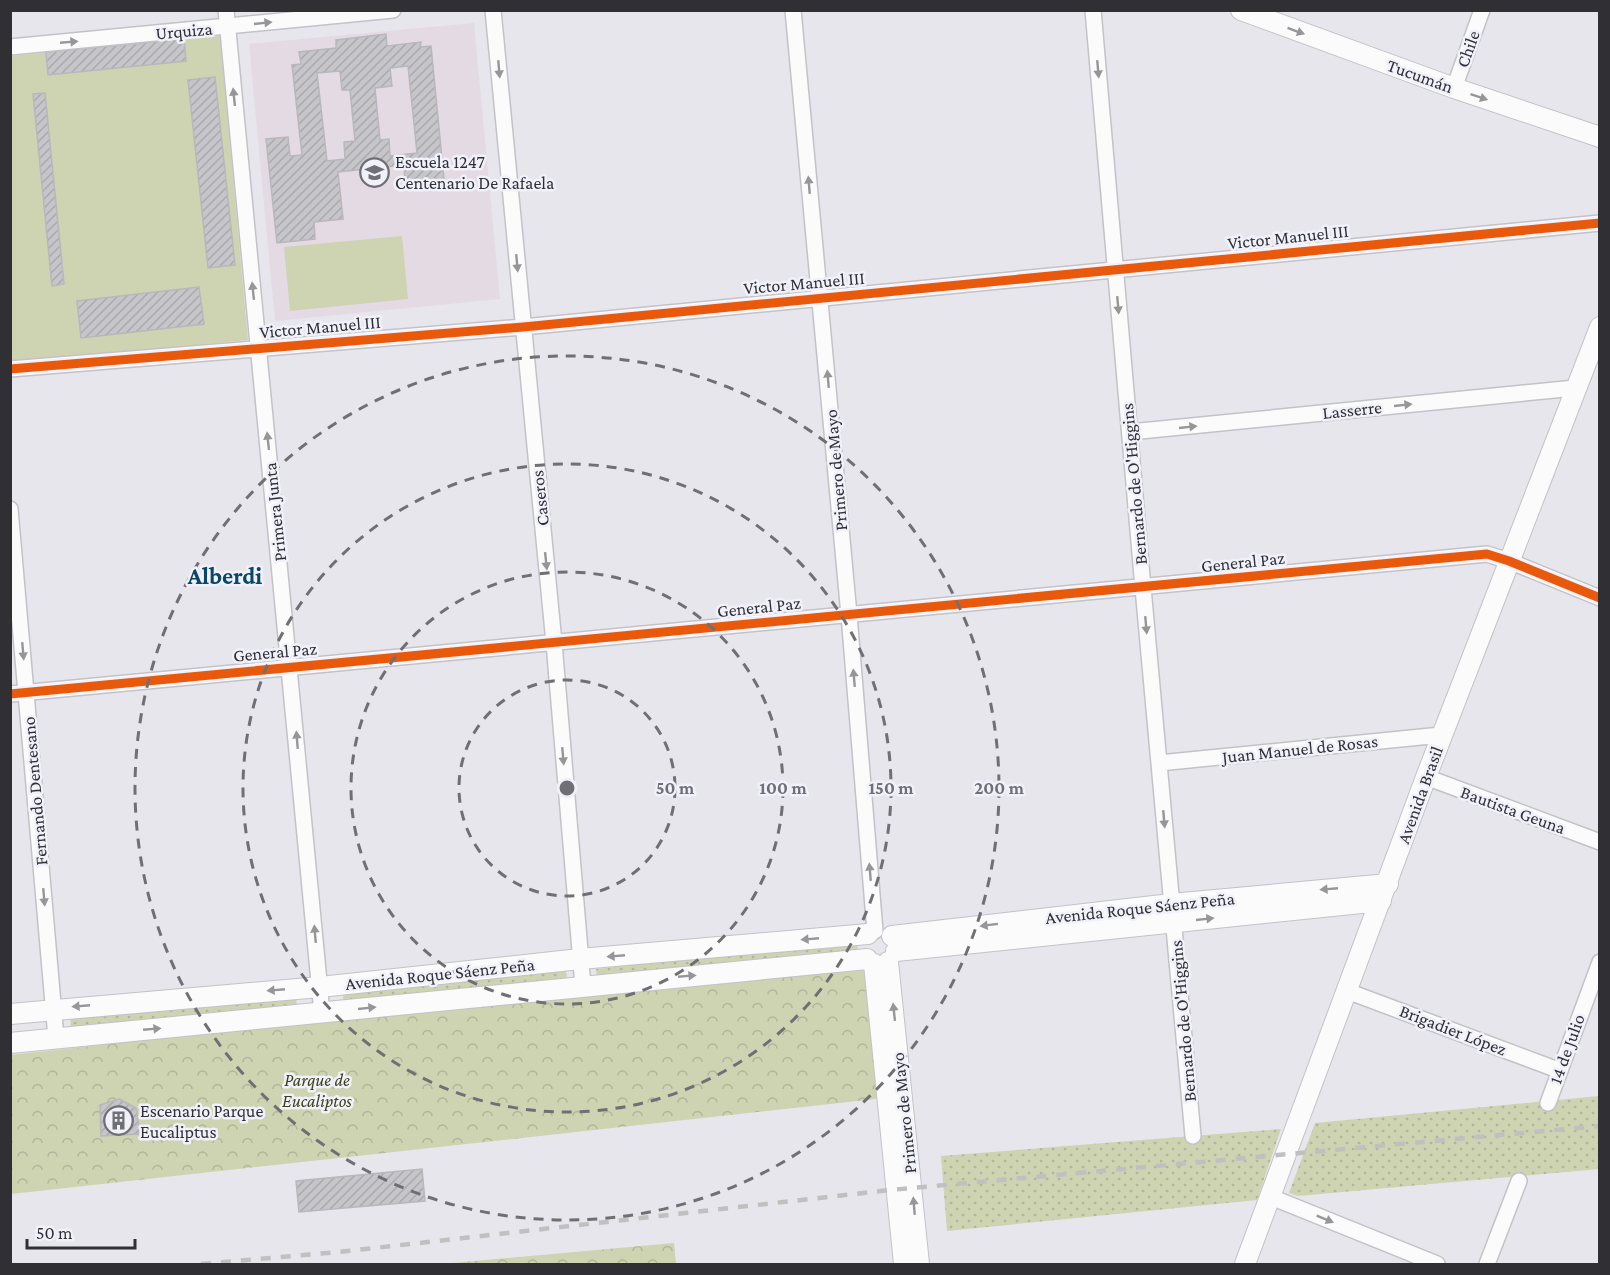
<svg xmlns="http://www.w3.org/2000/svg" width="1610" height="1275" viewBox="0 0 1610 1275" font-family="'Crimson Pro',serif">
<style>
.education{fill:#e3dae4}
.grass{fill:url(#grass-dots)}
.forest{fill:url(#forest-crowns)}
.pitch{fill:#ced3b2}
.building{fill:url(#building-hatch);stroke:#b8b7bc;stroke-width:1.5;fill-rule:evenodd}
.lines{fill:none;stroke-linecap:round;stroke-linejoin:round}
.street-casing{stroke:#c2c2c7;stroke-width:18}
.secondary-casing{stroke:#c2c2c7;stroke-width:22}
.street{stroke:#fbfbfc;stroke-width:15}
.secondary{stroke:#fbfbfc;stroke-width:20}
.rail{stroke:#c0c0c1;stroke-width:4.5;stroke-dasharray:10 10;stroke-linecap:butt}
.cycleway-casing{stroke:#f1f1fb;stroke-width:13}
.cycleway{stroke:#e8590c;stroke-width:9}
.oneway{fill:#969698}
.ring{fill:none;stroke:#707074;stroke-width:3;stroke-dasharray:10 8}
.labels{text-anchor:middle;stroke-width:5;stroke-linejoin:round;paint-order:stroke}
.street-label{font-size:18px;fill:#303034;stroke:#f1f1fb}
.poi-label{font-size:18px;fill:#303034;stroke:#f1f1fb;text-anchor:start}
.park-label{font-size:18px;font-style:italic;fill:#3b4015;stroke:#f1f1fb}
.district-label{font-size:24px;font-weight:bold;fill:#0a4667;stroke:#f1f1fb}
.centre{fill:#707074;stroke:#f1f1fb;stroke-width:3}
.ring-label{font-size:18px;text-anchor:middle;font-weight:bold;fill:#707074;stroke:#f1f1fb;stroke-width:5;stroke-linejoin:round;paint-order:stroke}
</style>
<defs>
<pattern id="grass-dots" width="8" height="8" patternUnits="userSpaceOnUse" patternTransform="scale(1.5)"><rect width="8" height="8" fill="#ced3b2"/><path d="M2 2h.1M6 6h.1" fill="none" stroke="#b1b59a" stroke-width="1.8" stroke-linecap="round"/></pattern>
<pattern id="forest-crowns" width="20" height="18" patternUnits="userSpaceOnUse" patternTransform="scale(1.5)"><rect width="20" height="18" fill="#ced3b2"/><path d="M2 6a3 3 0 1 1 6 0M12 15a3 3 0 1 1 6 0" fill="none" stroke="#b1b59a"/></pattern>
<pattern id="building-hatch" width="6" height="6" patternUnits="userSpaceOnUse" patternTransform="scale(1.5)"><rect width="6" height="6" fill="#c6c6ca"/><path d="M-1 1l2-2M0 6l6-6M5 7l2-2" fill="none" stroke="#aaaaae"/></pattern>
</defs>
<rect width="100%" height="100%" fill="#e6e6ec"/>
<path class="education" d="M474 23 500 299 275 321 249 44Z"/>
<path class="grass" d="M857 939 858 955 597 982 596 969Z
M566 970 567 986 344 1008 343 994Z
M296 995 297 1011 71 1030 70 1016Z
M1599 1096V1169L1298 1196 1289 1193 1315 1123Z
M1281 1129 1257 1200 947 1231 941 1156Z"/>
<path class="forest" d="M852 968 866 971 885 1098 11 1194 10 1055 317 1021Z
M674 1243 676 1264H442Z"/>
<path class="pitch" d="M220 36 248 340 11 363V56Z
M402 236 408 299 290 311 284 247Z"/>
<path class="building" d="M386 34 387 46 421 42 420 47 431 46 444 179 405 183 404 165 338 172 343 219 314 222 315 239 277 243 266 139 288 137 290 156 302 155 292 65 301 64 299 52 336 48V40ZM408 66 417 153 390 156 389 139 380 140 375 88 392 86 390 68ZM340 71 342 90H350L355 141 344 142 345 159 327 161 317 73Z
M184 39 186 61 48 75 46 52Z
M215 77 235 265 208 268 188 80Z
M45 93 64 284 52 286 33 94Z
M199 287 204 324 81 338 77 301Z
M119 1099 136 1108 140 1134 101 1136 100 1105Z
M422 1169 425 1201 299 1212 296 1181Z"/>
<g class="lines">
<defs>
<path id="street" d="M226 10 322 1013
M493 10 554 643 583 986
M793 10 849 615 875 931
M1093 10 1143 588 1193 1136
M10 47 393 10
M1454 88 1482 10
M10 369 523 327 1600 223
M1130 432 1575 388
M10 509 56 1038
M10 694 1487 554 1509 561 1600 598
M1159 763 1441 735
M1426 777 1600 842
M1347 991 1558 1070
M1548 1103 1600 962
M1271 1197 1437 1264
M1487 1264 1519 1181"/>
<path id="secondary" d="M1241 10 1454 88 1600 137
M892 936 1171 904 1388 884
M896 951 1381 901
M888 962 919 1264
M874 964 904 1264
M10 1014 320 987 580 959 868 934
M10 1043 867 959
M1245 1264 1426 777 1600 327"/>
</defs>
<use href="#street" class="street-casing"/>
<use href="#secondary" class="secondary-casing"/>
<use href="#street" class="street"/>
<use href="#secondary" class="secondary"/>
<path class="rail" d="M201 1264 339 1252 890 1190 1600 1126"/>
<defs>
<path id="cycleway" d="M10 369 523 327 1600 223
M10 694 1487 554 1509 561 1600 598"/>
</defs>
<use href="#cycleway" class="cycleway-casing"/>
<use href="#cycleway" class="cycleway"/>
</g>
<defs><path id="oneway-solid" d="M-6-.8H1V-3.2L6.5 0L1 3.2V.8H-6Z" transform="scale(1.5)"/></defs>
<g class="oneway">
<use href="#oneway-solid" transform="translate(263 23) rotate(-6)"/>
<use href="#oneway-solid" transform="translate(1296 31) rotate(20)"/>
<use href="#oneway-solid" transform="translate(69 42) rotate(-5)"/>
<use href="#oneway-solid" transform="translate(499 69) rotate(85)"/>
<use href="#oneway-solid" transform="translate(1098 69) rotate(85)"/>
<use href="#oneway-solid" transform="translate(234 97) rotate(-96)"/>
<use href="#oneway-solid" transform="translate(1479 97) rotate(18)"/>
<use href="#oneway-solid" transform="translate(809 185) rotate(-95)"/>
<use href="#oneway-solid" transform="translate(517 263) rotate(85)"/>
<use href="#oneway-solid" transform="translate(253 291) rotate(-96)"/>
<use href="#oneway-solid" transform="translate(1118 305) rotate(85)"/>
<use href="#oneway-solid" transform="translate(828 379) rotate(-95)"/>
<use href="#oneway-solid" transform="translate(1403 405) rotate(-6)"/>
<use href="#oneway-solid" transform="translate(1188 427) rotate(-6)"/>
<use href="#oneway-solid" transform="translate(268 441) rotate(-96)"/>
<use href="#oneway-solid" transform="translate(546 561) rotate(84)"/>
<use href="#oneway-solid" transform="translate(1146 625) rotate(85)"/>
<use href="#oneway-solid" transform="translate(23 651) rotate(85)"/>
<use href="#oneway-solid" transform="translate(854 678) rotate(-95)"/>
<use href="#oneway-solid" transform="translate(297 740) rotate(-95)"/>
<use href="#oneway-solid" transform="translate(563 756) rotate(85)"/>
<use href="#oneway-solid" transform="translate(1164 819) rotate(85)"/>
<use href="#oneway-solid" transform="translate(870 872) rotate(-95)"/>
<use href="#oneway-solid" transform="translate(1329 889) rotate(175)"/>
<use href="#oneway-solid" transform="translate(44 897) rotate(85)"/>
<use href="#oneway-solid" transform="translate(1205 919) rotate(-6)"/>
<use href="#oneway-solid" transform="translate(989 925) rotate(173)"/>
<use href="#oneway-solid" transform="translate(315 934) rotate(-95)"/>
<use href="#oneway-solid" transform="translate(810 939) rotate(175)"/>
<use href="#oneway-solid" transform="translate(616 956) rotate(175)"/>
<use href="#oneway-solid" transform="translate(687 976) rotate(-5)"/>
<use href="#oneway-solid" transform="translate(276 990) rotate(175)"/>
<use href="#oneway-solid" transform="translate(81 1006) rotate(175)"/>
<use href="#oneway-solid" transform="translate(367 1008) rotate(-6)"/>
<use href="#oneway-solid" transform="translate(894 1012) rotate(-96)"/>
<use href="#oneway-solid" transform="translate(152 1029) rotate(-5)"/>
<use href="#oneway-solid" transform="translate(914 1206) rotate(-95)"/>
<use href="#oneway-solid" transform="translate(1325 1219) rotate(22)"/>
</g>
<g class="ring">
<circle cx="567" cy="788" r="108"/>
<circle cx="567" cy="788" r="216"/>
<circle cx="567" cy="788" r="324"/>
<circle cx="567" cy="788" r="432"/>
</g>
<defs>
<symbol id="school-ring" viewBox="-11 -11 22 22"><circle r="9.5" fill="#f1f1fb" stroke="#707074" stroke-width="1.5"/><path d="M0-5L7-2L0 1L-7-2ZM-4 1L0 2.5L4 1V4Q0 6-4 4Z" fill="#707074"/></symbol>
<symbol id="building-ring" viewBox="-11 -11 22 22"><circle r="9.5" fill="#f1f1fb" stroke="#707074" stroke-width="1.5"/><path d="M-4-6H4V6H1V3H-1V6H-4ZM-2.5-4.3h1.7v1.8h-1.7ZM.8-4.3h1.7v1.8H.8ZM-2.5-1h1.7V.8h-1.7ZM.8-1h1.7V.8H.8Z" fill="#707074"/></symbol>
</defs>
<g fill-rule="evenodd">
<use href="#school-ring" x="358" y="156" width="33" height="33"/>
<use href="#building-ring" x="102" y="1104" width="33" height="33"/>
</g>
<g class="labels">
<g class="street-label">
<text transform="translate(184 31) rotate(-5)" y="6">Urquiza</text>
<text transform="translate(1468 49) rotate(-70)" y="6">Chile</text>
<text transform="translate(1420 76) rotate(20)" y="6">Tucumán</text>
<text transform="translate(1288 237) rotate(-6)" y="6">Victor Manuel III</text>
<text transform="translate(804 283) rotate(-5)" y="6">Victor Manuel III</text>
<text transform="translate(320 327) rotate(-5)" y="6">Victor Manuel III</text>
<text transform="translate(1352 410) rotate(-6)" y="6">Lasserre</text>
<text transform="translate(836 470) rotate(-95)" y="6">Primero de Mayo</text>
<text transform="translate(1134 484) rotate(-95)" y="6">Bernardo de O'Higgins</text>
<text transform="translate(540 498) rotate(-96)" y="6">Caseros</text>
<text transform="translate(275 512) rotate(-96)" y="6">Primera Junta</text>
<text transform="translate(1243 562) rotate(-6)" y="6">General Paz</text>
<text transform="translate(759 607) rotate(-6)" y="6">General Paz</text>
<text transform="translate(275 652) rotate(-5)" y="6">General Paz</text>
<text transform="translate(1300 749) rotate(-6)" y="6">Juan Manuel de Rosas</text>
<text transform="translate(35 791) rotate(-95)" y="6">Fernando Dentesano</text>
<text transform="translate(1420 795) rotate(-70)" y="6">Avenida Brasil</text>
<text transform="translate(1513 810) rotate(20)" y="6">Bautista Geuna</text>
<text transform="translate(1140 908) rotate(-6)" y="6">Avenida Roque Sáenz Peña</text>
<text transform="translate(440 974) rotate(-6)" y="6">Avenida Roque Sáenz Peña</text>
<text transform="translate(1183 1021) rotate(-95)" y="6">Bernardo de O'Higgins</text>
<text transform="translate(1453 1030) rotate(21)" y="6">Brigadier López</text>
<text transform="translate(1567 1049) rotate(-70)" y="6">14 de Julio</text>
<text transform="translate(904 1113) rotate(-96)" y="6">Primero de Mayo</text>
</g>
<g class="poi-label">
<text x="395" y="168">Escuela 1247<tspan x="395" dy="21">Centenario De Rafaela</tspan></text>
<text x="140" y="1117">Escenario Parque<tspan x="140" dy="21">Eucaliptus</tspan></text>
</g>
<g class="park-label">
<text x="317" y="1086">Parque de<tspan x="317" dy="21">Eucaliptos</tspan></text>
</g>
<g class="district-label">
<text x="225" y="584">Alberdi</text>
</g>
</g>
<circle cx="567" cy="788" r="9" class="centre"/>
<g class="ring-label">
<text x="675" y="794">50 m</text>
<text x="783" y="794">100 m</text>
<text x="891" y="794">150 m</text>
<text x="999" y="794">200 m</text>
</g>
<rect width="1610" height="1275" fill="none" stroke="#303034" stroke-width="24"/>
<path d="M27 1239v9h108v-9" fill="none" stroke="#303034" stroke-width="3"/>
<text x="36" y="1239" font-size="18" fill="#303034" stroke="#f1f1fb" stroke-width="4.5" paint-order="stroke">50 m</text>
</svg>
